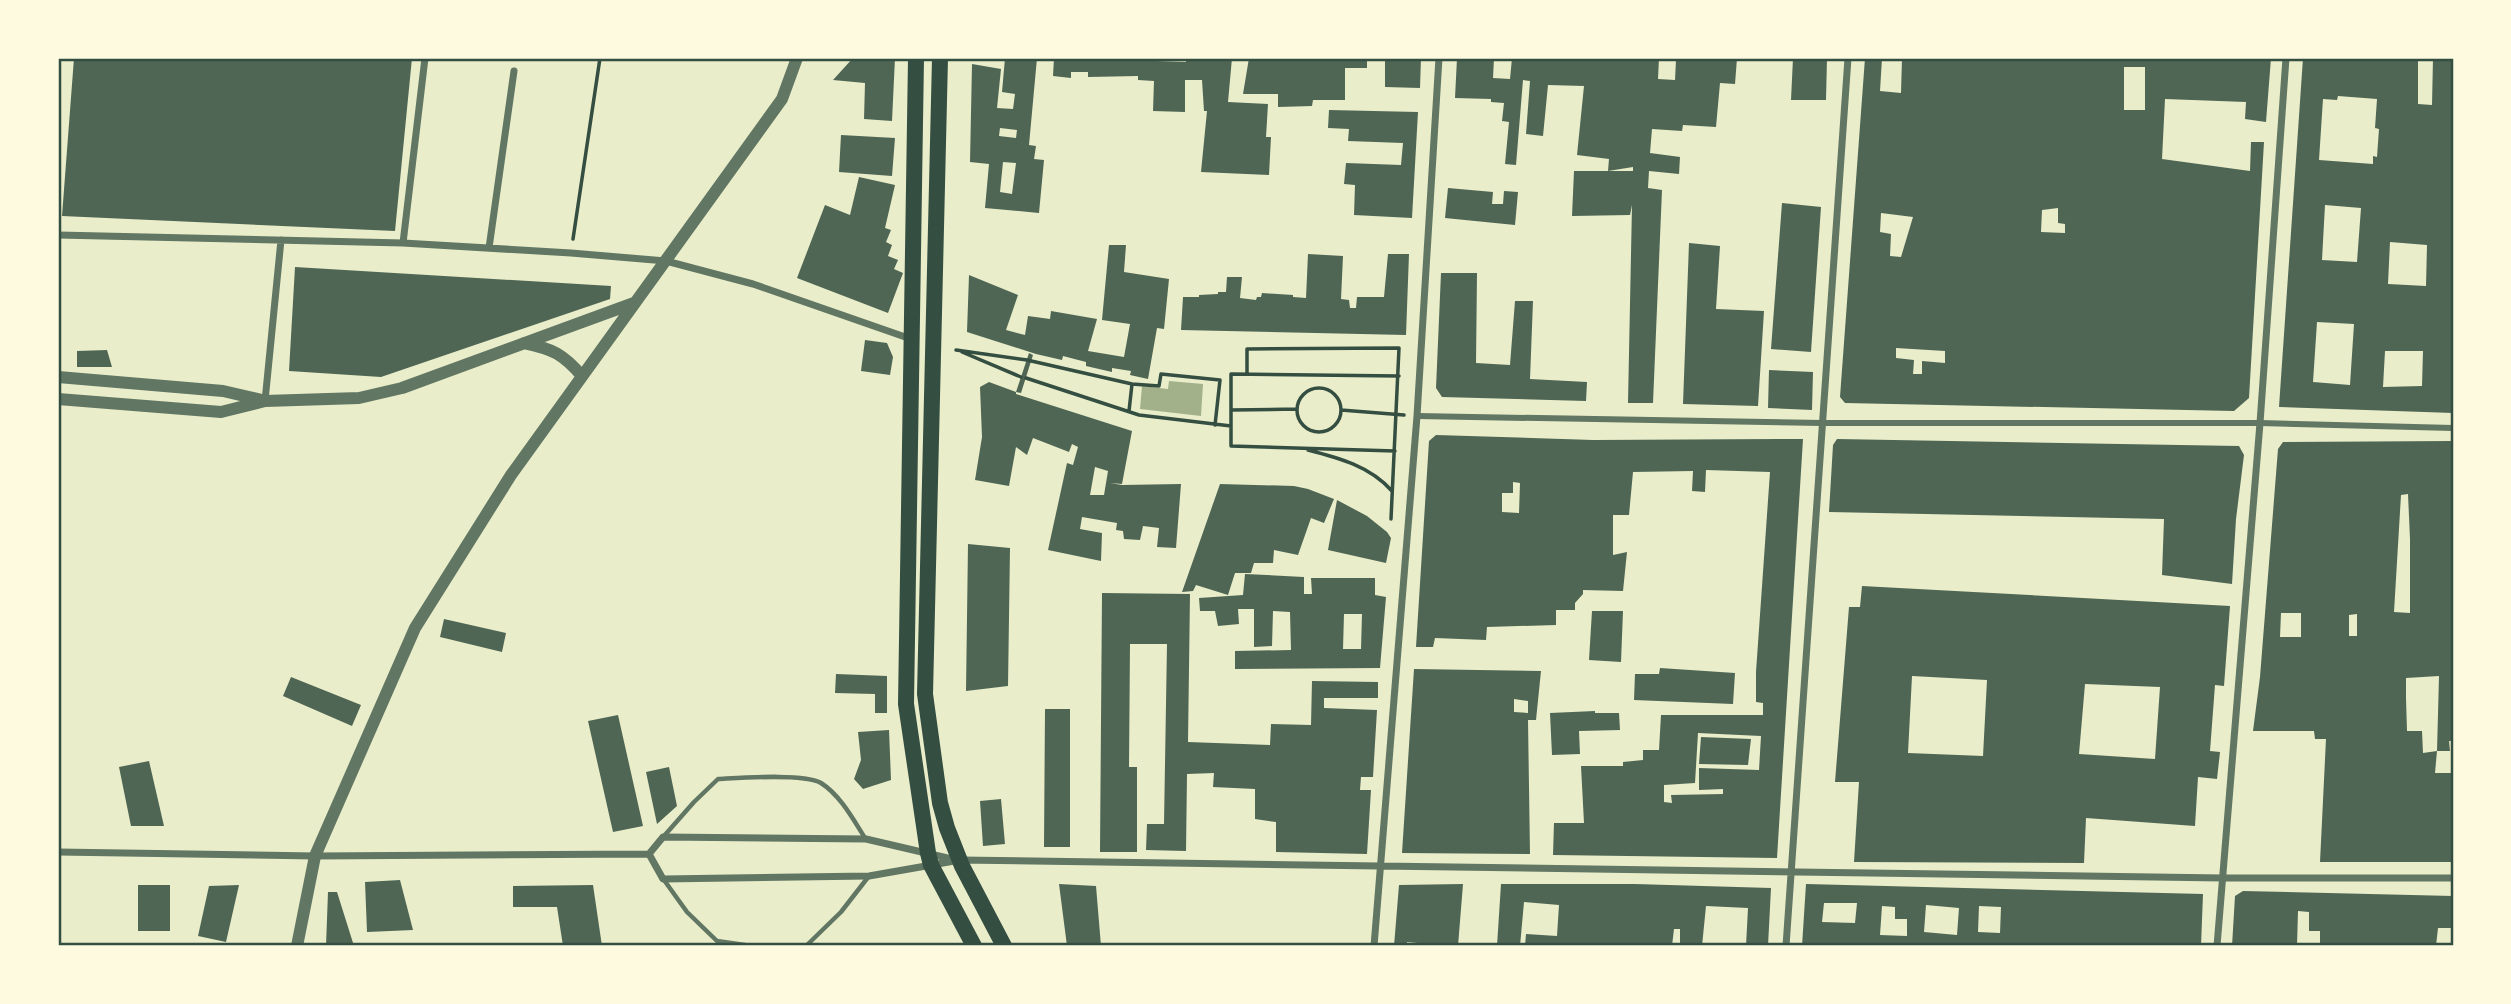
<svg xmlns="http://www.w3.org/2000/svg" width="2511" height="1004" viewBox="0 0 2511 1004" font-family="'Fira Sans Condensed',sans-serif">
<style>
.water{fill:#a3b18a}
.building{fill:#4f6655;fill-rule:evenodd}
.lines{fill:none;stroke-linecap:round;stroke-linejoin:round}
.path{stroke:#344e41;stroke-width:3.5}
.service{stroke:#617663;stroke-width:4.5}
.pedestrian{stroke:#617663;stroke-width:6}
.minor{stroke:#617663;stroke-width:7}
.tertiary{stroke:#617663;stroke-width:12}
.primary{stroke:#344e41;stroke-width:16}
.neatline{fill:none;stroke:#344e41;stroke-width:2.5}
</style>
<rect width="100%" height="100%" fill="#e9edc9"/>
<path class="water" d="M1169 381 1203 384 1201 416 1140 409 1142 386 1168 389Z"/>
<path class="building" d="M74 58H412L395 231 62 216Z
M853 58H895L892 121 864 119 865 83 833 80Z
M1005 58H1037L1029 145 1036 146 1034 159 1044 160 1039 213 985 208 989 164 970 162 972 64 1001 69 997 108 1013 109 1015 94 1002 92ZM1000 128 1017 130 1016 138 999 136ZM1003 162 1016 163 1012 194 1000 192Z
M1054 58H1157V61L1186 62V58H1232L1228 102 1268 104 1266 137H1271L1269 175 1201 172 1207 111H1204L1202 80H1185V112L1153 111 1154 81 1138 80V76L1088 77V72H1071V78L1053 76Z
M1249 58H1367V68H1345V100H1313L1312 106 1278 107V94H1243Z
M1385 58H1421L1420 88 1385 87Z
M1457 58H1494L1493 78 1510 79 1512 58H1659L1658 79 1675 80 1676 60H1666V58H1737L1735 84 1720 83 1716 127 1683 125 1682 131 1652 129 1650 153 1680 157 1679 174 1649 171 1648 188 1662 190 1653 403H1628L1632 205 1630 215 1572 216 1574 171H1633V167L1608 171 1609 159 1577 155 1584 86 1548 85 1543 136 1526 134 1530 81 1523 80 1516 165 1505 164 1509 122 1502 121 1504 103 1491 102V99L1455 98Z
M1793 58H1827L1826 100H1791Z
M1865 58H1882L1880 91 1901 93 1902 58H2271L2266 122 2245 119 2246 102 2165 99 2162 159 2250 171 2251 142H2264L2249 398 2234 411 1845 403 1840 397ZM2124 67H2145V110H2124ZM2058 208V223L2065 224V233L2041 232 2042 210ZM1881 213 1913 217 1901 257 1890 256 1891 234 1880 232ZM1896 348 1945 351V363L1922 361V374H1913L1914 360 1896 358Z
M2303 58H2418V104L2432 105 2433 58H2453V413L2279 407ZM2338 96 2377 99 2375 128 2379 129 2377 157 2373 156V164L2319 160 2323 99 2337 100ZM2325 205 2361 208 2357 262 2322 260ZM2390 242 2427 245 2426 286 2388 284ZM2317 322 2354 324 2350 385 2313 382ZM2385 351H2423L2422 386 2383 387Z
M1329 110 1418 112 1412 218 1354 215 1355 185 1344 184 1346 163 1401 165 1403 143 1348 141 1349 129 1328 128Z
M841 135 895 138 892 176 839 172Z
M859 177 895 185 885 228 891 230 886 242 892 245 888 256 898 260 894 269 903 273 888 313 797 278 825 205 850 215Z
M1448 188 1493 192 1492 204H1503L1504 191 1518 192 1515 225 1445 218Z
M1782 203 1821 207 1811 352 1771 349Z
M1689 243 1720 246 1716 309 1764 311 1758 406 1683 404Z
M1109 245H1126L1124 272 1169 279 1164 329 1157 328 1148 379 1130 375 1131 371 1112 368V372L1086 366V362L1063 356 1062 360 1036 354 967 332 969 275 1018 295 1006 330 1025 335 1028 316 1050 319 1051 311 1097 319 1088 351 1124 357 1130 324 1102 320Z
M1308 254 1343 256 1341 299 1349 300 1350 308H1356L1357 297H1384L1388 254H1409L1406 335 1181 330 1183 297H1199V295L1218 294V292H1226L1227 277H1242L1240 298 1256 300 1257 297H1261L1262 293 1293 295V297L1306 298Z
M295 267 611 286 610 299 381 377 289 371Z
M1441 273H1477L1476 363 1510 365 1515 301H1533L1530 379 1587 382 1586 401 1442 397 1436 388Z
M865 340 887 343 893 357 890 375 861 371Z
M107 350 112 367H77V351Z
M1029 353 1033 355 1021 393 1016 392Z
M1769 370 1813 372 1812 410 1768 408Z
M989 382 1016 392V394L1132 431 1122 484 1110 483 1122 485 1181 484 1176 548 1157 547 1159 528 1143 526 1140 540 1124 539 1123 531 1116 530 1117 523 1082 517 1080 529 1102 533 1101 561 1048 550 1067 463 1073 465 1078 447 1072 444 1069 452 1033 438 1027 455 1016 447 1009 486 975 480 982 437 980 387ZM1095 467 1108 471 1104 495H1090Z
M1436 435 1593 440 1803 439 1777 858 1553 855 1554 823H1584L1581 766H1623V762L1643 760V750H1659L1661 715H1763V703L1756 702V672L1770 472 1706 470 1705 492 1692 491 1693 471 1633 472 1629 515H1613V555L1627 552 1623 591 1583 590V594L1575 603V610H1556V625L1487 627 1486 640 1435 638 1433 647H1416L1429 441ZM1513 482 1520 483 1519 513 1502 512V493H1513ZM1698 733 1761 736 1759 770 1699 768V790L1723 789V794L1671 795 1672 803 1664 802V785L1695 783Z
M1837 439 2239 446 2244 455 2236 519 2232 584 2162 575 2164 519 1829 512 1833 445Z
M2453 441V741H2449L2450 751H2437L2439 676 2406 678V698L2407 731H2422L2423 753 2437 751 2435 773H2453V862H2320L2326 739H2315L2314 731H2253L2260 677 2278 449 2283 442ZM2408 494 2410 539V613L2394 612 2401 495ZM2281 613H2301V637H2280ZM2357 614V636H2349V615Z
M1220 484 1294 486 1308 489 1334 499 1324 523 1311 518 1298 555 1274 550 1273 563H1254L1251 573H1235L1228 595 1196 585 1193 591 1182 592Z
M1337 500 1367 516 1387 532 1391 538 1386 563 1328 550Z
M968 544 1010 548 1008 686 966 691Z
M1245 574 1304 577V594H1312L1311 578H1375V595L1386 597 1380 668 1235 669V651L1291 650 1290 612 1273 611 1272 646 1254 647V609H1238L1239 624 1218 626 1215 611H1200L1199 598 1243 595ZM1344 614H1362L1361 649H1343Z
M1862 586 2230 606 2224 686 2215 685 2210 751 2220 752 2217 779 2198 777 2195 826 2086 818 2084 863 1854 862 1859 782H1835L1849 607H1860ZM1912 676 1987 680 1983 756 1908 753ZM2085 684 2160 687 2155 759 2079 754Z
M1102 593 1190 594 1188 742 1270 745 1271 724 1311 725 1312 681 1378 682V698H1324V708L1377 710 1373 777H1361L1360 790H1371L1367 854 1276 852V822L1255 819V789L1213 787 1214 773 1187 774 1186 851 1146 850 1147 824H1164L1167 644H1130L1129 767H1137V852H1100Z
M1592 611H1623L1621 662 1589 660Z
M444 619 506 633 502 652 440 637Z
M1660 668 1735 673 1733 704 1634 700 1635 674H1659Z
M1414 669 1541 671 1536 720H1528L1530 854 1402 853ZM1514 699 1528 701V713L1514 712Z
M836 674 887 676V713H875V694L835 693Z
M291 677 361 705 352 726 283 696Z
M1045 709H1070V847H1044Z
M1595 711V713H1619L1620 730 1579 731 1580 754 1552 755 1550 713Z
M618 715 643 826 613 832 588 721Z
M889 730 891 780 863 789 854 779 861 760 858 732Z
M1701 737 1751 739 1748 765 1699 764Z
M149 761 164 826H131L119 767Z
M669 767 677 806 657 824 646 772Z
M1001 799 1005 844 983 846 980 801Z
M400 880 413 930 367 932 365 882Z
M1059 884 1096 886 1101 946H1067Z
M1463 884 1458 946H1428V944L1407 942V946H1394L1399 885Z
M1501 884H1635L1771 888 1768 946H1746L1748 908 1706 906 1702 946H1680V929H1674L1672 946H1525L1526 934 1557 936 1559 905 1524 902 1520 946H1497Z
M1806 884 2203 894 2201 946H1906V943L1900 944V946H1802ZM1824 903H1857L1855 923 1822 922ZM1926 905 1959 908 1957 935 1924 932ZM1882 906 1895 907V919H1907V936L1880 935ZM1979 906 2001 907 2000 933 1978 932Z
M138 885H170V931H138Z
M239 885 226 942 198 936 209 886Z
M593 885 602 946H563L557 907H513V886Z
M2243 891 2453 896V928H2438L2436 946H2320V931H2309V912L2298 911 2297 946H2232L2235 896Z
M328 892H337L354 946H326Z"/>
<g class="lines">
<path class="path" d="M573 239 600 58
M956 350 1027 360 1132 384 1129 411
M962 352 1021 377
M1247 374V349L1399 348 1391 519
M1026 378 1139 415 1231 426
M1132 384 1159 386 1161 374 1220 380 1215 425
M1297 410a22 22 0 1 1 44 0a22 22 0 1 1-44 0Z
M1231 410 1297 409
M1341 410 1404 415
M1308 450C1339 458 1370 466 1392 491
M1395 451 1231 446V374L1399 376"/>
<path class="service" d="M664 836 694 802 718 779C739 778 805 773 821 783 840 795 853 819 865 838
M664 880 687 912 717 941 752 946
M785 946 807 945 841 912 869 876"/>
<path class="pedestrian" d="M1417 416 1822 423H2260L2453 428"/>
<path class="minor" d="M58 235 403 243 571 253 666 261 753 284 911 339
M403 243 425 58
M489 248 514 71
M265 401 281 240
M58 852 315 856 649 854 663 837 866 839 956 860
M649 854 663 879 869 876 960 860 2223 878H2453
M1374 946 1417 416 1439 58
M1786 946 1848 58
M2217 946 2260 423 2286 58"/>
<path class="tertiary" d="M524 343C553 349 563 354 582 376
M58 377 223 391 262 400
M58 399 221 412 265 401 359 398 402 388 634 303
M297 946 315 856 415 628 511 475 782 99 797 58"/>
<path class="primary" d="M916 58 906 704 928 853 931 865 974 946
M940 58 925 694 940 803 947 828 962 866 1004 946"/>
</g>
<rect width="2511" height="1004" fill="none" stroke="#fefae0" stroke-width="119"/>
<rect x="60" y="60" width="2392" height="884" class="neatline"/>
</svg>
